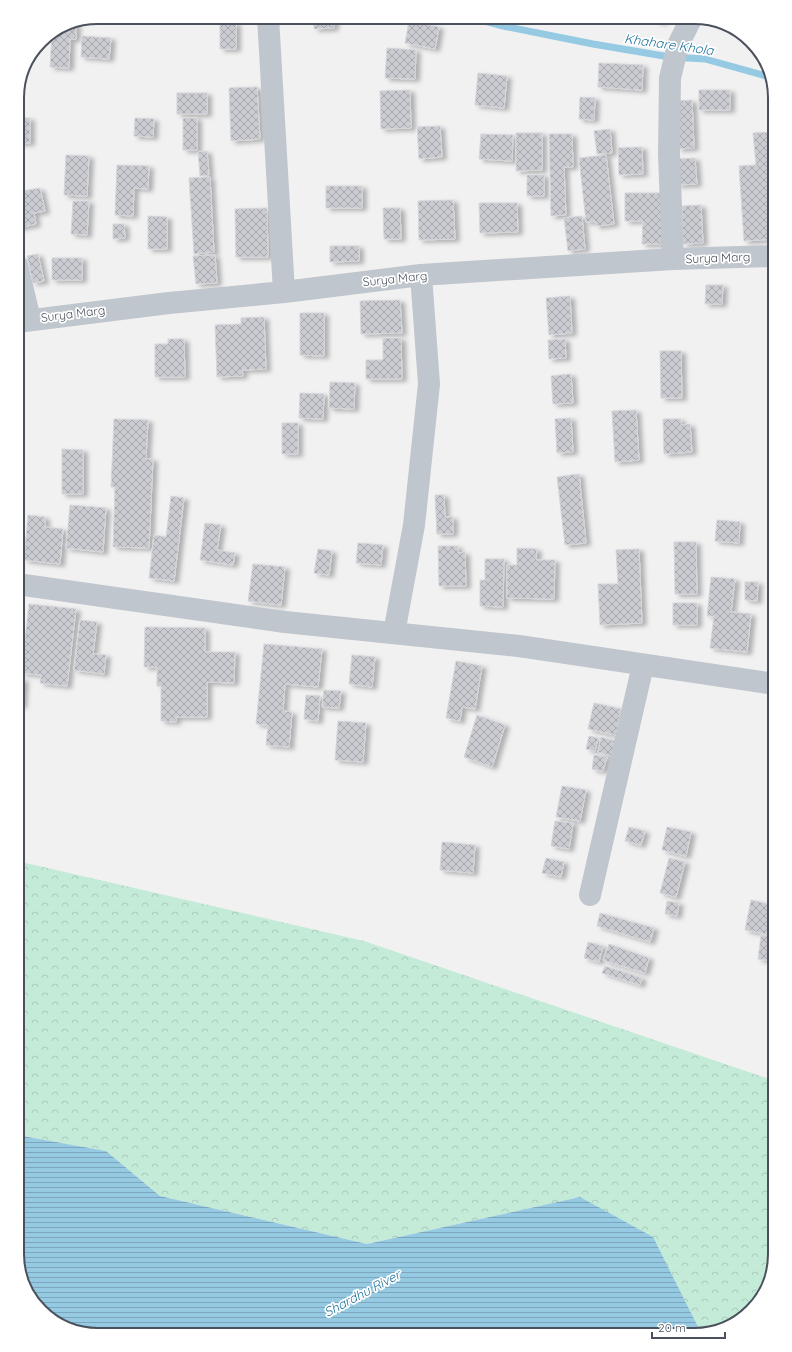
<svg xmlns="http://www.w3.org/2000/svg" width="792" height="1352" viewBox="0 0 792 1352" font-family="Quicksand,sans-serif">
<style>
.grass{fill:url(#grass-dots)}
.forest{fill:url(#forest-crowns)}
.water{fill:url(#water-rules)}
.lines{fill:none;stroke-linecap:round;stroke-linejoin:round}
.stream{stroke:#96cae3;stroke-width:7}
.building{fill:url(#building-cross-hatch);stroke:#d5d6db;filter:url(#shadow)}
.street{stroke:#c0c6cd;stroke-width:22}
.labels{text-anchor:middle;stroke-width:3.5;stroke-linejoin:round;paint-order:stroke}
.street-label{font-size:12px;fill:#4a515c;stroke:#fff}
.water-label{font-size:13px;font-style:italic;fill:#1d739c;stroke:#fff}
.rim{fill:none;stroke:#4a515c;stroke-width:2}
</style>
<defs>
<pattern id="grass-dots" width="8" height="8" patternUnits="userSpaceOnUse"><rect width="8" height="8" fill="#c4ebd7"/><path d="M2 2h.1M6 6h.1" fill="none" stroke="#aacbbb" stroke-width="1.8" stroke-linecap="round"/></pattern>
<pattern id="forest-crowns" width="20" height="18" patternUnits="userSpaceOnUse"><rect width="20" height="18" fill="#c4ebd7"/><path d="M2 6a3 3 0 1 1 6 0M12 15a3 3 0 1 1 6 0" fill="none" stroke="#aacbbb"/></pattern>
<pattern id="water-rules" width="6" height="5" patternUnits="userSpaceOnUse"><rect width="6" height="5" fill="#96cae3"/><path d="M0 2.5h6" fill="none" stroke="#7ca6bb"/></pattern>
<pattern id="building-cross-hatch" width="8" height="8" patternUnits="userSpaceOnUse"><rect width="8" height="8" fill="#cbccd2"/><path d="M0 0l8 8M0 8l8-8" fill="none" stroke="#a7a8ae"/></pattern>
<filter id="shadow"><feDropShadow dx="4.5" dy="2.5" stdDeviation="2" flood-color="#0004"/></filter>
</defs>
<rect width="100%" height="100%" fill="#f2f1f1"/>
<path class="grass" d="M540 17H563L564 22Z"/>
<path class="forest" d="M17 861 364 941 775 1081V1254L761 1299 729 1327 701 1333 699 1329 580 1197 367 1244 160 1196 106 1151 17 1135Z"/>
<path class="water" d="M17 1135 106 1151 160 1196 367 1244 580 1197 653 1237 701 1333 694 1335H93L53 1321 25 1289 17 1254Z"/>
<g class="lines">
<path class="stream" d="M470 17 503 26 593 44 670 57 705 59 770 77"/>
</g>
<path class="building" d="M314 17H334V28L314 29Z
M651 17H664L661 23Z
M409 21 439 27 435 49 405 43Z
M220 23H236V49H220Z
M67 24H76V39H70L69 68 50 67 52 33Z
M82 36 111 38 109 59 81 57Z
M387 48 416 50 415 79 385 78Z
M599 63 643 65 642 90 598 87Z
M478 73 507 76 504 108 475 105Z
M257 87 260 139 231 141 229 88Z
M410 90 411 128 381 129 380 91Z
M699 90H730V110H699Z
M177 93H207V114H177Z
M580 97 595 98 594 120 579 119Z
M692 100 694 148 678 149 676 101Z
M17 118H30V143H17Z
M135 118 154 119 153 137 134 136Z
M183 118H197V150H183Z
M440 126 442 157 419 159 417 127Z
M610 129 612 153 597 154 594 131Z
M772 132 775 171V239L744 241 739 166 756 165 753 133Z
M516 133H542V170L516 171Z
M481 134 513 135 512 161 479 159Z
M549 134H572L573 167H564L566 215 551 216Z
M642 147 643 174 619 175 618 148Z
M207 151 209 175 200 176 198 152Z
M66 155 89 156 87 196 64 195Z
M606 155 614 224 596 226 595 221 586 222 579 158Z
M695 158 697 184 677 185 676 159Z
M117 165 149 166 148 189 134 188 133 216 115 215Z
M527 175H544V196H527Z
M210 177 214 252 194 254 189 178Z
M326 186H362V208H326Z
M40 188 45 211 34 213 36 224 17 228V192Z
M625 193H663V244H642L643 221H625Z
M453 200 455 239 419 240 418 201Z
M73 201H89L87 235 71 234Z
M479 203H517L518 232 480 233Z
M701 205 703 243 683 244 682 206Z
M267 208 268 257H236L235 209Z
M383 208H400L401 239H384Z
M148 216 167 217V249H148Z
M582 216 585 249 568 251 564 218Z
M113 224H124L125 238 113 239Z
M330 246H359V261L330 262Z
M38 254 44 281 33 283 27 256Z
M215 255 217 283 196 284 193 256Z
M52 258H82V280H52Z
M706 285H723L722 304H705Z
M570 296 572 333 549 335 546 298Z
M400 300 402 333 361 334 360 301Z
M300 313H324V356L300 355Z
M264 317 266 369 242 370 243 376 217 377 215 325 241 324V318Z
M383 338H401L402 379H366V360H383Z
M168 339H184L185 377H155V344H168Z
M565 339 566 358 549 359 548 340Z
M660 351H681L682 398H661Z
M571 374 573 403 553 404 551 376Z
M330 382 355 383 354 409 329 408Z
M300 393 324 394 323 419 299 418Z
M636 410 639 460 615 462 612 411Z
M571 418 573 452 557 453 555 419Z
M114 419 148 420 146 459H153L149 548 113 547 115 487H111Z
M663 419H681V425L690 424 692 452 664 454Z
M282 423H298V454H282Z
M62 449 83 450V494H62Z
M579 474 586 543 565 545 557 477Z
M435 495H444L445 517H453V534H437Z
M171 496 184 498 174 581 149 578 154 535 166 537Z
M70 505 106 508 103 552 66 548Z
M28 515 45 517V527L63 529 60 564 24 560Z
M717 520 740 522 739 543 715 541Z
M205 523 221 525 217 550 235 553 233 565 200 560Z
M674 542H696L697 594H675Z
M358 543 383 545 381 565 356 563Z
M438 546H458V553L465 552 466 586H439Z
M517 548 537 549 536 560H555L554 599 507 598V565H517Z
M318 549 332 551 329 575 314 573Z
M639 549 642 623 600 625 598 584H618L616 550Z
M485 559H504L503 607 480 606V580H485Z
M253 564 285 567 281 605 248 601Z
M711 577 735 579 731 612 751 614 747 652 710 648 714 616H707Z
M745 582H758L757 601 745 600Z
M673 603H697V625H673Z
M29 604 76 609 67 686 40 683 41 675 21 673Z
M80 620 97 622 93 654 106 655 104 674 74 670Z
M145 627 205 628V652H235L234 683 207 682V717H176V722L161 721V686H157V667H144Z
M264 644 322 649 318 687 285 684 283 711 292 712 289 747 266 745 268 725 256 724Z
M352 655 375 657 372 687 349 684Z
M456 661 482 666 475 709 462 707 460 721 446 718Z
M17 679H24L22 706 17 705Z
M324 690 341 691 339 708 322 707Z
M306 695 320 696 318 721 304 719Z
M594 703 621 709 616 735 588 729Z
M477 715 505 725 492 767 464 757Z
M338 721 366 723 363 762 335 760Z
M589 736 598 738 595 751 586 749Z
M601 737 615 741 611 756 598 752Z
M594 755 607 757 603 771 592 769Z
M562 786 586 790 580 821 556 817Z
M555 821 573 823 569 849 551 846Z
M629 827 645 831 641 845 625 841Z
M667 827 691 832 686 856 662 850Z
M442 842 475 845 473 873 440 870Z
M546 858 564 862 561 877 542 873Z
M669 858 685 862 676 897 660 893Z
M751 900 773 905 767 934 745 930Z
M667 901 679 903 677 916 665 914Z
M600 913 654 928 650 942 597 926Z
M761 935 775 937V961L758 959Z
M588 942 603 946 599 962 584 958Z
M609 944 649 958 645 973 603 960Z
M605 966 642 978 640 985 602 973Z"/>
<g class="lines">
<path class="street" d="M268 17 284 292
M673 259 669 154 670 78 678 45 692 17
M17 265 30 319
M17 322 169 303 284 292 421 275 673 259 775 256
M17 584 285 622 519 646 775 684
M394 633 414 525 429 384 421 275
M590 895 643 665"/>
</g>
<g class="labels">
<g class="street-label">
<text transform="translate(718 258) rotate(-2)" y="4">Surya Marg</text>
<text transform="translate(395 279) rotate(-6)" y="4">Surya Marg</text>
<text transform="translate(73 314) rotate(-7)" y="4">Surya Marg</text>
</g>
<g class="water-label">
<text transform="translate(669 44) rotate(8)" y="5">Khahare Khola</text>
<text transform="translate(362 1293) rotate(-28)" y="5">Shardhu River</text>
</g>
</g>
<path d="M0 0H792V1352H0ZM98 24H694A74 74 0 0 1 768 98V1254A74 74 0 0 1 694 1328H98A74 74 0 0 1 24 1254V98A74 74 0 0 1 98 24Z" fill="#fff" fill-rule="evenodd"/>
<path class="rim" d="M98 24H694A74 74 0 0 1 768 98V1254A74 74 0 0 1 694 1328H98A74 74 0 0 1 24 1254V98A74 74 0 0 1 98 24Z"/>
<path d="M652 1332v6h73v-6" fill="none" stroke="#4a515c" stroke-width="2"/>
<text x="658" y="1332" font-size="12" fill="#4a515c" stroke="#ffffff" stroke-width="3" paint-order="stroke">20 m</text>
</svg>
